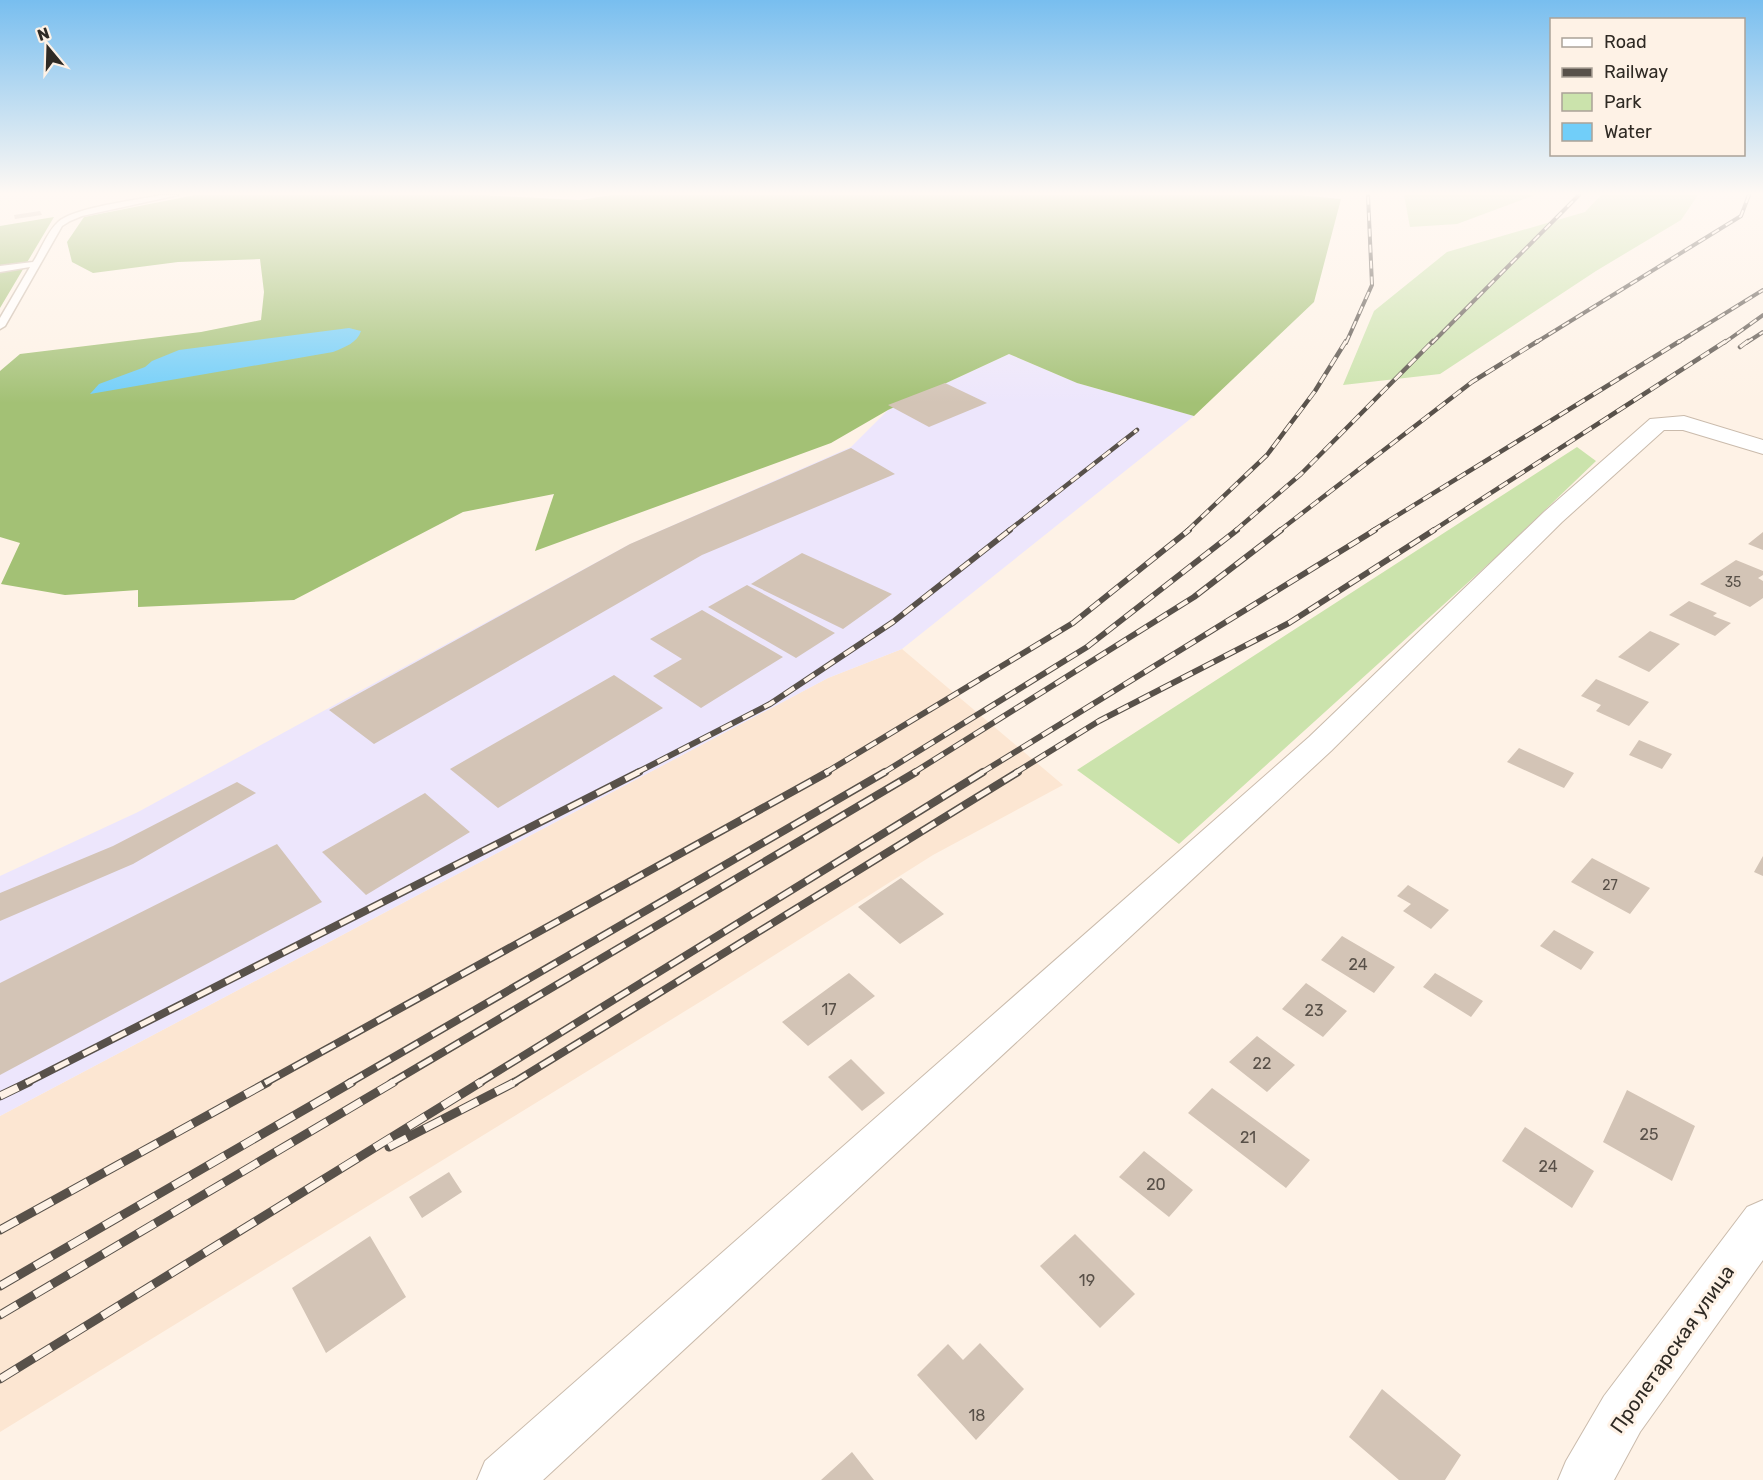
<svg xmlns="http://www.w3.org/2000/svg" width="1763" height="1480" viewBox="0 0 1763 1480" font-family="Rubik,sans-serif">
<style>
.built{fill:#fce6d2}
.industrial{fill:#ede6fc}
.green{fill:#cbe3ac}
.forest{fill:#a3c175}
.water{fill:#71cef9}
.building{fill:#d3c4b6}
.lines{fill:none;stroke-linecap:round;stroke-linejoin:round}
.lane-casing{stroke:#cabbac;stroke-width:3}
.street-casing{stroke:#cabbac;stroke-width:2}
.lane{fill:#fff;fill-rule:evenodd}
.street{fill:#fff;fill-rule:evenodd}
.rail-far4-casing{stroke:#58514a;stroke-width:4}
.rail-far3-casing{stroke:#58514a;stroke-width:4.5}
.rail-far2-casing{stroke:#58514a;stroke-width:6}
.rail-far1-casing{stroke:#58514a;stroke-width:8}
.rail-casing{stroke:#58514a;stroke-width:9}
.rail-far4{stroke:#fef2e6;stroke-width:2;stroke-dasharray:8;stroke-linecap:butt}
.rail-far3{stroke:#fef2e6;stroke-width:3;stroke-dasharray:10;stroke-linecap:butt}
.rail-far2{stroke:#fef2e6;stroke-width:4;stroke-dasharray:12;stroke-linecap:butt}
.rail-far1{stroke:#fef2e6;stroke-width:5;stroke-dasharray:16;stroke-linecap:butt}
.rail{stroke:#fef2e6;stroke-width:7;stroke-dasharray:20;stroke-linecap:butt}
.labels{text-anchor:middle;stroke-width:6;stroke-linejoin:round;paint-order:stroke}
.number-label{font-size:14px;fill:#585048}
.near-number-label{font-size:16px;fill:#585048}
.near-street-label{font-size:20px;fill:#2f2a24;stroke:#fef2e6}
</style>
<rect width="100%" height="100%" fill="#fef2e6"/>
<path class="built" d="M902 649 1063 785 933 855 708 997 0 1432V1116L828 678Z"/>
<path class="industrial" d="M1009 354 1077 383 1194 416 902 649 828 678 0 1116V876L138 812 628 545 851 447 888 410Z"/>
<path class="green" d="M1404 195H1535L1457 224 1410 227Z
M1601 195H1698L1681 220 1596 271 1440 374 1343 385 1374 311 1447 252 1585 212Z
M1577 447 1596 461 1495 558 1179 844 1077 770Z"/>
<path class="forest" d="M195 195H480L580 200 612 195H1298L1341 199 1314 302 1194 416 1077 383 1009 354 888 410 831 443 535 551 554 494 463 512 294 600 138 607V590L65 595 1 584 20 543 0 537V371L20 354 201 332 261 320 264 292 260 259 178 262 93 273 72 262 67 242 84 217Z
M54 217 0 308V226Z"/>
<path class="water" d="M349 328 361 331C357 343 345 347 333 352L90 394 99 384 145 367 152 361 179 350Z"/>
<path class="building" d="M40 211 42 215 15 219 14 215Z
M945 383 987 403 929 427 888 405Z
M851 448 895 474 702 555 374 744 329 710 630 544Z
M1763 532V550L1748 544Z
M802 553 892 594 843 629 751 584Z
M1736 560 1763 571V575L1758 578 1763 581V598L1750 607 1700 584Z
M747 585 835 633 796 658 708 607Z
M1689 601 1717 613 1713 616 1731 623 1715 636 1669 615Z
M702 610 783 657 701 708 653 676 682 659 650 639Z
M1650 631 1680 644 1649 672 1618 657Z
M614 675 663 708 498 808 450 769Z
M1596 679 1649 702 1629 726 1596 711 1601 705 1581 696Z
M1639 740 1672 754 1662 769 1629 755Z
M1519 748 1574 773 1564 788 1507 762Z
M237 782 256 793 133 864 0 921V893L113 846Z
M425 793 470 832 366 895 322 852Z
M277 844 322 902 0 1075V983Z
M1763 856V876L1754 872Z
M1592 858 1650 888 1630 914 1571 882Z
M901 878 944 914 900 944 858 907Z
M1408 885 1449 910 1431 929 1403 911 1411 904 1397 896Z
M1554 930 1594 952 1581 970 1540 946Z
M1342 936 1395 967 1374 993 1321 960Z
M849 973 875 996 808 1046 782 1022Z
M1435 973 1483 1001 1471 1017 1423 987Z
M1306 983 1347 1011 1323 1037 1282 1009Z
M1257 1036 1295 1065 1267 1092 1229 1062Z
M851 1059 885 1093 862 1111 828 1077Z
M1212 1088 1310 1160 1286 1188 1188 1113Z
M1627 1090 1695 1126 1672 1181 1603 1142Z
M1525 1127 1594 1171 1572 1208 1502 1161Z
M1144 1151 1193 1190 1169 1217 1119 1177Z
M449 1172 462 1192 422 1218 409 1197Z
M1075 1234 1135 1294 1100 1328 1040 1266Z
M370 1236 406 1297 326 1353 292 1288Z
M980 1343 1024 1389 976 1440 917 1375 948 1344 963 1360Z
M1382 1389 1461 1455 1445 1480H1399L1349 1437Z
M852 1452 874 1480H821Z"/>
<g class="lines">
<defs>
<path id="lane" d="M162 195H178L82 216 70 221 62 226 5 326 0 329V318L30 267 0 272V266L33 262C41 250 47 232 58 222 75 207 138 200 162 195Z"/>
<path id="street" d="M1684 416 1763 440V454L1683 430H1664L1562 522 1331 751 543 1480H477L485 1461 1309 737 1544 512 1650 419Z
M1763 1200V1260L1640 1432 1614 1480H1558L1566 1461 1604 1396 1747 1207Z"/>
</defs>
<use href="#lane" class="lane-casing"/>
<use href="#street" class="street-casing"/>
<use href="#lane" class="lane"/>
<use href="#street" class="street"/>
<defs>
<path id="rail-far4" d="M1346 343 1372 285 1368 195
M1432 343 1579 195
M1535 343 1741 216 1749 195
M1677 343 1763 290
M1724 343 1763 315
M1746 343 1763 332"/>
<path id="rail-far3" d="M1740 347 1748 341
M1008 531 1137 430
M1187 531 1267 455 1315 391 1346 341
M1235 531 1301 474 1433 341
M1279 531 1472 382 1538 341
M1372 531 1680 341
M1432 531 1726 341"/>
<path id="rail-far2" d="M636 773 770 704 893 622 1010 530
M825 773 1073 623 1189 530
M883 773 1087 647 1237 530
M913 773 1194 597 1281 530
M981 773 1375 530
M1015 773 1099 721 1289 623 1434 530"/>
<path id="rail-far1" d="M26 1083 639 772
M265 1083 828 772
M349 1083 885 772
M391 1083 916 772
M479 1083 983 772
M513 1083 1018 772"/>
<path id="rail" d="M0 1096 29 1082
M389 1147 515 1082
M0 1230 268 1082
M0 1286 352 1082
M0 1315 394 1082
M0 1379 481 1082"/>
</defs>
<use href="#rail-far4" class="rail-far4-casing"/>
<use href="#rail-far3" class="rail-far3-casing"/>
<use href="#rail-far2" class="rail-far2-casing"/>
<use href="#rail-far1" class="rail-far1-casing"/>
<use href="#rail" class="rail-casing"/>
<use href="#rail-far4" class="rail-far4"/>
<use href="#rail-far3" class="rail-far3"/>
<use href="#rail-far2" class="rail-far2"/>
<use href="#rail-far1" class="rail-far1"/>
<use href="#rail" class="rail"/>
</g>
<linearGradient id="sky" x2="0" y2="1"><stop stop-color="#78beef"/><stop offset="0.48" stop-color="#fff9f4"/><stop offset="1" stop-color="#fff9f4" stop-opacity="0"/></linearGradient>
<rect width="1763" height="403" fill="url(#sky)"/>
<g class="labels">
<g class="number-label">
<text x="1733" y="587">35</text>
<text x="1610" y="890">27</text>
</g>
<g class="near-number-label">
<text x="1358" y="970">24</text>
<text x="829" y="1015">17</text>
<text x="1314" y="1016">23</text>
<text x="1262" y="1069">22</text>
<text x="1649" y="1140">25</text>
<text x="1248" y="1143">21</text>
<text x="1548" y="1172">24</text>
<text x="1156" y="1190">20</text>
<text x="1087" y="1286">19</text>
<text x="977" y="1421">18</text>
</g>
<g class="near-street-label">
<text transform="translate(1672 1349) rotate(-55)" y="7">Пролетарская улица</text>
</g>
</g>
<rect x="1550" y="18" width="195" height="138" fill="#fef2e6" stroke="#aba298" stroke-width="1.5"/>
<rect x="1562" y="38" width="30" height="9" fill="#ffffff" stroke="#aba298" stroke-width="1.5"/>
<text x="1604" y="48" font-size="18" fill="#2f2a24">Road</text>
<rect x="1562" y="68" width="30" height="9" fill="#58514a" stroke="#aba298" stroke-width="1.5"/>
<text x="1604" y="78" font-size="18" fill="#2f2a24">Railway</text>
<rect x="1562" y="93" width="30" height="18" fill="#cbe3ac" stroke="#aba298" stroke-width="1.5"/>
<text x="1604" y="108" font-size="18" fill="#2f2a24">Park</text>
<rect x="1562" y="123" width="30" height="18" fill="#71cef9" stroke="#aba298" stroke-width="1.5"/>
<text x="1604" y="138" font-size="18" fill="#2f2a24">Water</text>
<g transform="translate(48 48) rotate(341)" stroke="#fef2e6" stroke-width="4.5" paint-order="stroke">
<path d="M0-4.5L10 22L0 15L-10 22Z" fill="#2f2a24"/>
<text y="-9" font-size="16" font-weight="bold" text-anchor="middle" fill="#2f2a24">N</text>
</g>
</svg>
